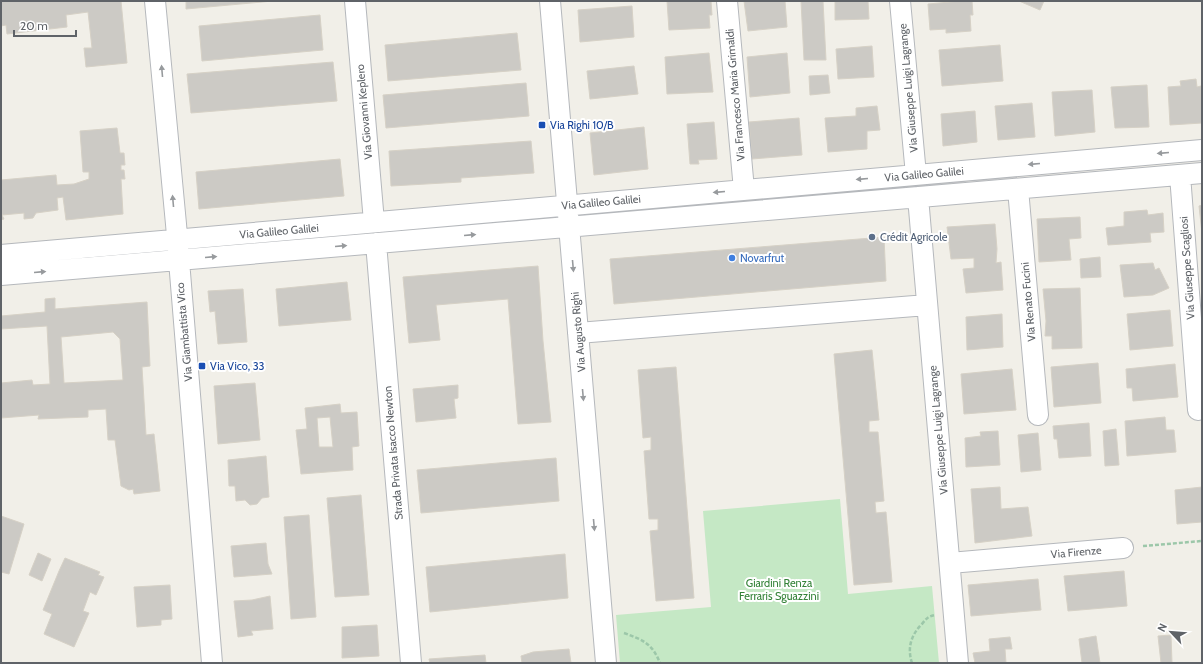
<svg xmlns="http://www.w3.org/2000/svg" width="1203" height="664" viewBox="0 0 1203 664" font-family="Cabin,sans-serif">
<style>
.green{fill:#c5e8c5}
.building{fill:#cccac5;stroke:#d6d1c6;fill-rule:evenodd}
.lines{fill:none;stroke-linecap:round;stroke-linejoin:round}
.minor-casing{stroke:#b5b8bc;stroke-width:22}
.path{stroke:#9cc7a9;stroke-width:2.5;stroke-dasharray:4 2;stroke-linecap:butt}
.minor{stroke:#fff;stroke-width:20}
.oneway{fill:#979a9d}
.transit-dot{fill:#1a4fb4;stroke:#fff;stroke-width:1.5}
.service-dot{fill:#5c6f8a;stroke:#fff;stroke-width:1.5}
.shop-dot{fill:#3f7fe0;stroke:#fff;stroke-width:1.5}
.labels{text-anchor:middle;stroke-width:4;stroke-linejoin:round;paint-order:stroke}
.street-label{font-size:11px;fill:#5f6368;stroke:#fff}
.transit-label{font-size:11px;fill:#164399;stroke:#fff;text-anchor:start}
.service-label{font-size:11px;fill:#4e5e75;stroke:#fff;text-anchor:start}
.shop-label{font-size:11px;fill:#366cbe;stroke:#fff;text-anchor:start}
.park-label{font-size:11px;fill:#348238;stroke:#fff}
</style>
<rect width="100%" height="100%" fill="#f1efe8"/>
<path class="green" d="M840 499 848 594 932 586 939 663H620L616 615 711 607 703 511Z"/>
<path class="building" d="M1 1H121L127 63 86 67 84 48H92L88 12 66 15 67 27 7 34 6 25 1 26Z
M186 1H273L186 9Z
M667 1H711L712 15H709L710 28 669 30Z
M744 1H785L787 27 748 31Z
M801 1H823L826 60H804Z
M835 1H868L869 19 835 20Z
M961 1H972L973 15H970L971 31 946 33V29L930 30 928 4Z
M1019 1H1044L1040 10Z
M632 6 634 37 580 42 578 10Z
M320 15 323 50 202 61 199 26Z
M517 33 521 70 388 81 385 45Z
M1000 45 1003 81 942 86 939 50Z
M872 46 874 77 838 79 836 49Z
M709 53 713 92 667 94 665 57Z
M787 53 790 93 750 97 747 57Z
M333 62 337 101 191 113 187 74Z
M634 66 638 94 590 99 587 71Z
M828 75 830 93 810 95 809 76Z
M1196 79 1197 87 1201 86 1202 123 1170 125 1168 87 1181 86 1180 81Z
M526 83 529 116 386 128 383 95Z
M1147 85 1149 127 1115 128 1111 87Z
M1092 90 1095 132 1055 136 1052 92Z
M1032 103 1035 137 998 140 995 106Z
M877 106 880 130 867 131V149L828 152 825 118 856 116V108Z
M975 111 977 142 943 146 941 114Z
M799 118 802 155 752 159 749 122Z
M714 122 717 159 698 160 699 164H690L687 124Z
M644 127 648 169 594 175 590 133Z
M117 128 120 153H124L125 165H121V170H124L125 179H121L123 214 66 220 63 197 57 198 58 210 36 213 33 218 24 219V213L2 215 4 219 1 220V180L56 175 57 185 74 184 89 179V172H83L80 131Z
M531 141 534 173 461 178V182L391 186 389 151Z
M340 159 344 196 199 209 196 172Z
M1202 205V233L1199 206Z
M1147 210 1148 215 1163 213 1164 232 1150 233 1151 242 1108 245 1106 228 1124 226V212Z
M1080 217 1081 238 1069 239 1071 260 1039 262 1037 219Z
M995 224 997 249 996 263 1001 262 1003 290 966 293 963 269 974 268V258L951 259 947 227Z
M884 237 886 281 614 304 610 259Z
M1100 257 1101 277 1081 278 1080 259Z
M1153 263 1155 270 1159 268 1169 288 1153 295 1124 297 1120 265Z
M538 266 543 341 551 422 518 424 508 299 436 305 440 340 409 343 403 277Z
M347 282 351 320 279 326 276 289Z
M1080 288 1082 348 1052 349V336H1045L1046 321 1043 289Z
M243 289 247 342 218 344 215 311 210 312 208 291Z
M55 298V309L147 302 150 366 142 367 146 435 154 434 160 491 134 494 133 489 129 490 121 486 115 440H108L106 409 88 410V417L38 419 39 415 1 418V383L32 380 33 385 50 384 47 326 1 329V316L45 312V299ZM113 332 120 339 123 380 64 383 61 337Z
M1170 310 1173 346 1130 350 1127 314Z
M1002 314 1003 347 967 350 966 317Z
M872 350 879 420 869 421V432H878L884 501 875 502 876 513 886 512 892 582 854 585 834 354Z
M1098 363 1101 403 1054 407 1051 367Z
M1175 364 1178 397 1133 401 1132 388H1127L1126 369Z
M676 367 694 598 656 601 650 531 658 530V519H649L644 451 651 450V437L643 438 638 370Z
M1012 369 1016 410 964 414 961 374Z
M255 383 260 440 218 444 214 386Z
M458 385V398L454 399 456 418 416 422 413 389Z
M340 404 341 413 357 412 359 446 352 447 353 470 301 474 296 430 307 429 305 408ZM330 417 333 447H319L317 418Z
M1165 417 1166 430H1174L1176 452 1127 456 1125 421Z
M1089 423 1091 456 1059 458 1057 439H1054L1053 426Z
M1116 429 1119 465 1105 466 1103 431Z
M998 431 1000 465 966 467 965 438 981 436 980 432Z
M1038 433 1041 470 1021 472 1018 435Z
M266 456 269 497 262 498 257 504 250 505 245 500 236 501 235 486H229L228 460Z
M556 458 559 501 421 513 417 470Z
M1000 487 1001 509 1028 507 1032 536 975 543 971 489Z
M1202 487V522L1177 524 1175 490Z
M361 495 369 595 335 597 327 498Z
M309 515 316 617 291 619 284 517Z
M1 516 24 524 9 574 1 572Z
M266 543 268 564 272 574 234 577 231 546Z
M38 553 51 559 42 581 29 575Z
M565 554 568 598 430 612 426 567Z
M65 558 100 572 98 575 104 577 96 595 90 592 83 611 89 613 74 647 44 634 52 614 43 610 59 571Z
M1124 571 1127 606 1068 611 1064 576Z
M1038 579 1041 610 971 616 968 585Z
M170 585 172 619 161 620V625L137 627 134 587Z
M270 596 273 629 251 631 253 635 238 637 234 601 252 600Z
M377 625 379 656 342 658V627Z
M1171 635 1172 663H1161L1158 636Z
M1096 636 1100 663H1082L1079 639Z
M1010 637 1012 649H1005L1006 663H975L973 653 990 651 989 639Z
M569 649 571 663H522L521 656 533 652Z
M485 655 486 663H430L429 659Z"/>
<g class="lines">
<defs>
<path id="minor" d="M155 1 176 224 212 663
M355 1 374 222
M550 1 606 663
M727 1 744 190
M900 1 916 175
M1180 175 1198 410
M1018 189 1038 415
M918 197 958 663
M376 243 411 663
M1 255 1202 150
M1 275 1202 173
M578 333 927 305
M950 563 1123 548"/>
</defs>
<use href="#minor" class="minor-casing"/>
<path class="path" d="M1143 546 1202 541
M624 633C643 640 652 643 660 663
M912 663C907 648 911 635 922 624 926 619 928 616 935 615"/>
<use href="#minor" class="minor"/>
</g>
<defs><path id="oneway-solid" d="M-6-.8H1V-3.2L6.5 0L1 3.2V.8H-6Z"/></defs>
<g class="oneway">
<use href="#oneway-solid" transform="translate(162 71) rotate(-95)"/>
<use href="#oneway-solid" transform="translate(1163 153) rotate(175)"/>
<use href="#oneway-solid" transform="translate(1034 164) rotate(175)"/>
<use href="#oneway-solid" transform="translate(862 179) rotate(175)"/>
<use href="#oneway-solid" transform="translate(719 192) rotate(175)"/>
<use href="#oneway-solid" transform="translate(173 201) rotate(-95)"/>
<use href="#oneway-solid" transform="translate(470 235) rotate(-5)"/>
<use href="#oneway-solid" transform="translate(341 246) rotate(-5)"/>
<use href="#oneway-solid" transform="translate(211 257) rotate(-5)"/>
<use href="#oneway-solid" transform="translate(573 266) rotate(85)"/>
<use href="#oneway-solid" transform="translate(40 272) rotate(-5)"/>
<use href="#oneway-solid" transform="translate(583 395) rotate(85)"/>
<use href="#oneway-solid" transform="translate(594 525) rotate(85)"/>
</g>
<g class="transit-dot">
<rect x="538" y="121" width="8" height="8" rx="2"/>
<rect x="198" y="362" width="8" height="8" rx="2"/>
</g>
<circle class="service-dot" cx="872" cy="237" r="4"/>
<circle class="shop-dot" cx="732" cy="258" r="4"/>
<g class="labels">
<g class="street-label">
<text transform="translate(908 88) rotate(-95)" y="4">Via Giuseppe Luigi Lagrange</text>
<text transform="translate(735 95) rotate(-95)" y="4">Via Francesco Maria Grimaldi</text>
<text transform="translate(364 112) rotate(-95)" y="4">Via Giovanni Keplero</text>
<text transform="translate(924 174) rotate(-5)" y="4">Via Galileo Galilei</text>
<text transform="translate(601 202) rotate(-5)" y="4">Via Galileo Galilei</text>
<text transform="translate(279 231) rotate(-5)" y="4">Via Galileo Galilei</text>
<text transform="translate(1187 268) rotate(-94)" y="4">Via Giuseppe Scagliosi</text>
<text transform="translate(1028 302) rotate(-95)" y="4">Via Renato Fucini</text>
<text transform="translate(184 332) rotate(-95)" y="4">Via Giambattista Vico</text>
<text transform="translate(578 332) rotate(-95)" y="4">Via Augusto Righi</text>
<text transform="translate(938 430) rotate(-95)" y="4">Via Giuseppe Luigi Lagrange</text>
<text transform="translate(393 453) rotate(-95)" y="4">Strada Privata Isacco Newton</text>
<text transform="translate(1076 552) rotate(-5)" y="4">Via Firenze</text>
</g>
<g class="transit-label">
<text x="550" y="129">Via Righi 10/B</text>
<text x="210" y="370">Via Vico, 33</text>
</g>
<g class="service-label">
<text x="880" y="241">Crédit Agricole</text>
</g>
<g class="shop-label">
<text x="740" y="262">Novarfrut</text>
</g>
<g class="park-label">
<text x="779" y="587">Giardini Renza<tspan x="779" dy="13">Ferraris Sguazzini</tspan></text>
</g>
</g>
<rect width="1203" height="664" fill="none" stroke="#5f6368" stroke-width="4"/>
<g transform="translate(1171 632) rotate(296)" stroke="#ffffff" stroke-width="3" paint-order="stroke">
<path d="M0-3L7 15L0 10L-7 15Z" fill="#5f6368"/>
<text y="-6" font-size="11" font-weight="bold" text-anchor="middle" fill="#5f6368">N</text>
</g>
<path d="M14 30v6h62v-6" fill="none" stroke="#5f6368" stroke-width="2"/>
<text x="20" y="30" font-size="12" fill="#5f6368" stroke="#ffffff" stroke-width="3" paint-order="stroke">20 m</text>
</svg>
